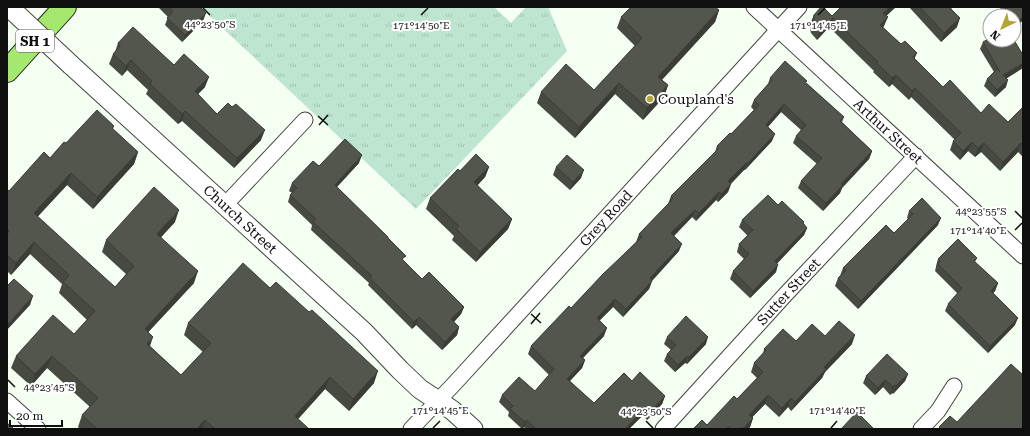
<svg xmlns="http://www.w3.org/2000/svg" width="1030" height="436" viewBox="0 0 1030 436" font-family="'Roboto Serif',serif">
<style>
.park{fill:url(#park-tufts)}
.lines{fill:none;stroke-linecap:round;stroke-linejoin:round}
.minor-casing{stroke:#424242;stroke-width:17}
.tertiary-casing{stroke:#424242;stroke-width:21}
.trunk-casing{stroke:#202020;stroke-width:24}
.minor{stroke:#fff;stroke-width:15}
.tertiary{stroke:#fff;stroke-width:19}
.trunk{stroke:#a5e86e;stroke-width:22}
.tertiary-bridge-casing{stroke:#424242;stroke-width:21;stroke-linecap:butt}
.tertiary-bridge{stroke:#fff;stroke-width:19}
.wall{fill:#474a41}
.shaded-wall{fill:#3a3c35}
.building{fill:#53564c;stroke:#3a3c35}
.ticks{fill:none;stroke:#0f0f0f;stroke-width:1.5}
.poi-dot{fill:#b1a534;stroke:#fff;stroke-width:1.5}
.labels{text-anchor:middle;stroke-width:4;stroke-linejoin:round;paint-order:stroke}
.shield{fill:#fff;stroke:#575757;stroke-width:1}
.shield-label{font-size:13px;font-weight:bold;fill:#0f0f0f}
.poi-label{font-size:14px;fill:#0f0f0f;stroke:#fff;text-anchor:start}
.street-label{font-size:14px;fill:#0f0f0f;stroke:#fff}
.ticks-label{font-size:10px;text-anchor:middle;fill:#0f0f0f;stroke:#fff;stroke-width:4;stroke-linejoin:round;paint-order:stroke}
</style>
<defs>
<pattern id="park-tufts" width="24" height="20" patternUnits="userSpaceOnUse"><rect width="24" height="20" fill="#bee5cf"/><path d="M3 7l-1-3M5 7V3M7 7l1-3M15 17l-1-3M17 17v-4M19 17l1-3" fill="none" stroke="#a2c3b1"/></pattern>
</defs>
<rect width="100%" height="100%" fill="#f4fef1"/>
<path class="park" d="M200 7H494L511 23 526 7H548L567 51 416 209Z"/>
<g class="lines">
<defs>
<g id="minor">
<path id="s1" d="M754 7 1023 256"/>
<path d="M225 205 305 120"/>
<path d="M7 401 38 429"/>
<path id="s2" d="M411 429 454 384 799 7"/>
<path id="s3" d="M663 429 785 295 916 156"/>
<path d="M921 429 938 411 954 386"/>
</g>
<g id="tertiary">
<path id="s4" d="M71 65 364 332 400 370 420 389 452 410 473 429"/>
</g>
<path id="trunk" d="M7 71 65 7"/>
</defs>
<use href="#minor" class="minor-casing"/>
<use href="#tertiary" class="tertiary-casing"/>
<use href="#trunk" class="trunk-casing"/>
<use href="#minor" class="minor"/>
<use href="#tertiary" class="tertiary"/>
<use href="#trunk" class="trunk"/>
<defs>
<path id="tertiary-bridge" d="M9 7 71 65"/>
</defs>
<use href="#tertiary-bridge" class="tertiary-bridge-casing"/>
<use href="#tertiary-bridge" class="tertiary-bridge"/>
</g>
<path class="wall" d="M158 7H200L203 21 182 42 165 25 168 17Z
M909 7H953L951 9 957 27 941 42Z
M1001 7H1023V20L1016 28 1014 26V16H1003L999 12Z
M719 10 715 22 662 80 668 85 664 97 643 120 615 94 575 138 537 103 541 92 594 90 635 46 617 28 621 17Z
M814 15 832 16H886L884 26 883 27 943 87 981 113 1008 122 1023 107V157L1018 152 1000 171 981 152 975 157 968 151 960 160 950 150 953 141 955 140 911 97 909 100 892 84 889 87 873 72 874 71 829 27 817 40 811 33 810 29V24Z
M983 42 1006 78V87L995 97 984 86 987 79 994 72 980 49Z
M118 43 174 65 205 87 198 94 217 114 261 140 234 168 182 121 178 124 146 94 148 90 127 70 122 76 109 64 113 54 115 52Z
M770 78 806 83 844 117 842 122 872 151 869 159 842 188 840 193 823 211 798 188 801 181 817 164 793 143 796 136 801 130 781 112 768 127 772 141 745 170H744L731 184 728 192 718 202 716 200 696 221 692 217 674 236 679 251 652 281 649 289 623 317 613 307 600 320 604 336 583 358 585 360 582 368 570 381 594 403 632 381 665 396 662 404 647 420 643 415 629 429H526L524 427 522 429 508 416 509 412 499 402 502 395 535 391 549 375 528 354 531 346 571 308 636 242 639 234 668 204 671 196 715 152 717 146 731 134 754 110 751 107 754 100 768 84Z
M114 126 113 129 138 152 134 164 93 209 67 185 37 217 115 287 126 274 102 252 106 240 175 222 161 237 194 283 148 332 150 346 181 375 203 352 184 335 188 323 374 383 349 411 325 389 298 419 309 429H80L78 427 82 415 90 407 47 368 31 386 11 368 16 356 74 334 87 320 59 293 62 284 30 254 11 275 7 271V189L9 191 50 158 66 143Z
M359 163 337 187 388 238 404 261 422 279 464 307 461 314 454 322 459 327 457 335 442 350 416 325 412 329 368 285 369 283 311 230 312 225 288 202 290 195 292 193 289 191 292 183 319 166Z
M489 167 485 177 477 186 512 219 508 229 476 262 452 240 454 236 426 209 430 198 460 171Z
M556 167 581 178 570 190 553 175Z
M778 205 803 224 807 228 804 235 777 263 776 272 750 298 730 279 733 271 744 259 737 252 739 244 748 236 739 227 742 220Z
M909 211 938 225 858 309 835 286 838 278 840 276 843 268 894 233 908 219 907 218Z
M977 258 975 262 998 283 995 291 993 293 1015 325 988 353 945 311 948 304 958 294 935 271 936 267V266L938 259Z
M825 336 852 344 825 372 822 378 791 411 788 407 779 417 765 404 752 417 753 418 750 427 748 429H693L707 425 737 399 757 378 751 372 754 363 763 354 764 349 796 341Z
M667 337 706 344 687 364 685 363 675 372 664 361 667 354 671 350 664 344Z
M908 374 905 381 893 394 892 393 890 395 883 387 875 395 863 383 866 376Z"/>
<path class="shaded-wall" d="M890 7H896L880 22 883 13Z
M719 10 715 22 654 88 658 77Z
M206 13 203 21 182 42 185 35Z
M1023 16V20L1016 28 1019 20Z
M888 17 884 26 877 34 880 25Z
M833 18 829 27 817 40 820 31Z
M960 18 957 27 941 42 944 33Z
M917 53 913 62V57Z
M131 60 127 70 122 76 126 66Z
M1023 63V68L1001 82 1003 75Z
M896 75 892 84 889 87 892 78Z
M209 77 205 87 191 101 195 91Z
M1008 80 1006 87 995 97 997 90Z
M619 83 615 94 575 138 579 127Z
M668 85 664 97 643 120 647 108Z
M915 88 911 97 909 100 912 91Z
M784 104 781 112 763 132 766 125Z
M185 111 182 121 178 124 182 114Z
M265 130 261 140 234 168 237 158Z
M775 134 772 141 745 170 748 163Z
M972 142 968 151 960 160 963 151Z
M984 143 981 152 975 157 978 148Z
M1021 143 1018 152 1000 171 1003 162Z
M872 151 869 159 842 188 840 193 823 211 826 203 841 184Z
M138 152 134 164 93 209 97 197Z
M362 155 359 163 332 192 335 185Z
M747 162 744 170 725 189 728 181Z
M489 167 485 177 470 193 474 182Z
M584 170 581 178 570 190 573 182Z
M71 173 67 185 30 225 34 213Z
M731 184 728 192 718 202 721 194Z
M719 192 716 200 696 221 699 213Z
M179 210 175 222 153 246 157 234Z
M695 210 692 217 669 241 671 233Z
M941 218 938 225 858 309 861 301Z
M512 219 508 229 476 262 480 252Z
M807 228 804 235 772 269 775 261Z
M34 242 30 254 11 275 16 263Z
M682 244 679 251 647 286 650 278Z
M778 265 776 272 750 298 753 291Z
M198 271 194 283 140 341 145 329Z
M652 281 649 289 623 317 626 309Z
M998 283 995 291 988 299 991 291Z
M33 296 30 305 7 330V325Z
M615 299 613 307 594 326 597 318Z
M464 307 461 314 449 327 451 319Z
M419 317 416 325 412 329 414 322Z
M1018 318 1015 325 988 353 990 346Z
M459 327 457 335 442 350 445 342Z
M607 328 604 336 578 363 580 356Z
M855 335 852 344 825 372 822 378 791 411 795 402 824 367Z
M153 337 149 349 147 344Z
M708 337 706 344 687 364 689 357Z
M52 356 47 368 31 386 35 374Z
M687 356 685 363 675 372 678 365Z
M585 360 582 368 565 386 567 379Z
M378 371 374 383 349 411 353 399Z
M908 374 905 381 893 394 896 386Z
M330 377 325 389 290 428 295 416Z
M885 380 883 387 875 395 878 388Z
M895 385 892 393 890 395 893 387Z
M768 395 765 404 746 424 749 415Z
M665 396 662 404 647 420 650 412Z
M791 398 788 407 779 417 782 408Z
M645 408 643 415 629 429H625Z
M753 418 750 427 748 429H743Z
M205 420 202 429H197Z
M527 420 524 427 522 429 525 422Z"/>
<path class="building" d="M169 7H200L206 13 185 35 167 18 173 11Z
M631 7H715L719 10 658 77 668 85 647 108 619 83 579 127 541 92 566 64 594 90 642 38 621 17Z
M821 7H823L832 16 841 7H890L883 13 888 17 880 25 901 44 905 41 917 53 913 57 943 87 950 80 981 113 989 104 1008 122 1023 107V145L1021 143 1003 162 984 143 978 148 972 142 963 151 953 141 961 133 915 88 912 91 896 75 892 78 877 63 878 62 833 18 820 31 814 24 813 20 814 15Z
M920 7H949L960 18 944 33Z
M1004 7H1023V16L1019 20Z
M133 27 174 65 184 54 209 77 195 91 217 114 228 103 232 107 236 104 265 130 237 158 185 111 182 114 150 84 152 81 131 60 126 66 113 54 120 46 118 43Z
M990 38V40H1014L1023 55V63L1003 75 1008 80 997 90 987 79 997 69 1000 72 983 42Z
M785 61 807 81 805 82 844 117 840 121 872 151 841 184 843 185 826 203 801 181 822 158 796 136 806 125 784 104 766 125 775 134 748 163 747 162 728 181 731 184 721 194 719 192 699 213 695 210 671 233 682 244 650 278 652 281 626 309 615 299 597 318 607 328 580 356 585 360 567 379 594 403 624 373 632 381 640 372 665 396 650 412 645 408 625 429H536L527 420 525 422 510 409 513 406 502 395 519 377 535 391 554 369 531 346 569 306 571 308 603 274 642 237 639 234 669 203 673 198 671 196 719 148 717 146 730 133 731 134 759 105 754 100 772 80 770 78Z
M97 110 114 126 112 128 138 152 97 197 71 173 34 213 115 287 134 266 106 240 154 187 179 210 157 234 198 271 145 329 153 337 147 344 181 375 211 343 188 323 243 263 270 288 276 282 309 312 312 310 378 371 353 399 330 377 295 416 309 429H215L205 420 197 429H97L82 415 98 398 52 356 35 374 16 356 53 315 74 334 95 311 63 282 69 275 34 242 16 263 7 255V234L9 231 7 229V189L9 191 44 152 50 158 64 142 66 143Z
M345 139 362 155 335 185 388 237V238L406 256 402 259 422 279 429 272 464 307 451 319 459 327 445 342 419 317 414 322 370 278 372 276 313 222 316 219 290 195 297 188 292 183 313 161 319 166Z
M476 154 489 167 474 182 512 219 480 252 456 229 459 226 430 198 458 169 460 171Z
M567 155 584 170 573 182 556 167Z
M768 195 778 205 782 201 804 222 803 223 807 228 775 261 778 265 753 291 733 271 749 254 739 244 753 230 742 220Z
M922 198 941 218 861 301 838 278 846 270 843 268 886 225 894 233 913 214 909 211Z
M958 239 977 258 974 261 998 283 991 291 1018 318 990 346 948 304 962 288 938 264 940 261 938 259Z
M14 279 33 296 7 325V286Z
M686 316 708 337 689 357 687 356 678 365 667 354 676 345 667 337Z
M839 321 855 335 824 367 826 369 795 402 791 398 782 408 768 395 749 415 753 418 743 429 742 427 740 429H731L728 427 726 429H693L702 420 707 425 734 396 737 399 763 372 754 363 766 350 764 349 783 329 796 341 812 324 825 336Z
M887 354 908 374 896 386 895 385 893 387 885 380 878 388 866 376Z
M1011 364 1023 375V429H941L939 427 950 416 957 422Z
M857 412 874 429H841Z
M7 423 14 429H7Z"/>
<path class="ticks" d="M203 8 210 15M421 15 428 8M818 15 825 8M318 116 328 125M319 125 328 115M1015 211 1022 218M1015 230 1022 223M531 314 541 323M531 324 540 313M8 380 15 387M646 421 653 428M433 428 440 421M831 428 837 421"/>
<circle class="poi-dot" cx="650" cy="99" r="4"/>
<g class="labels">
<rect class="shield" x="16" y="30" width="38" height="22" rx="3"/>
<g class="shield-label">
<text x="35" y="46">SH 1</text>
</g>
<g class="poi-label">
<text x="658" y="104">Coupland's</text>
</g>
<g class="street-label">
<text dy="5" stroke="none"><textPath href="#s1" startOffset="183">Arthur Street</textPath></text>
<text dy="5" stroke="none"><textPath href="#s2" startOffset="287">Grey Road</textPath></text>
<text dy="5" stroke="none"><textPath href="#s4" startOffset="229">Church Street</textPath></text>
<text dy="5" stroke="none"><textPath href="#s3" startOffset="186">Sutter Street</textPath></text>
</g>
</g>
<g class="ticks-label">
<text x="210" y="28">44°23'50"S</text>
<text x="421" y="29">171°14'50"E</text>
<text x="818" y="29">171°14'45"E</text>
<text x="981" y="215">44°23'55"S</text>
<text x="978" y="234">171°14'40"E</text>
<text x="49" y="391">44°23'45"S</text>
<text x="440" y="414">171°14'45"E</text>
<text x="837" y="414">171°14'40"E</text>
<text x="646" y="415">44°23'50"S</text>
</g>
<rect width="1030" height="436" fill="none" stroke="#0f0f0f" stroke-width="16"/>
<g transform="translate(1002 28) rotate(223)"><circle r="19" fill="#ffffff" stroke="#9f9f9f"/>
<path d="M0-3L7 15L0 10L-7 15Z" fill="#b1a534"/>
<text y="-6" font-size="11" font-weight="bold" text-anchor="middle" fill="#0f0f0f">N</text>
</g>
<path d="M10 420v6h52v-6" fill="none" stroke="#0f0f0f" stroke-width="2"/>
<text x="16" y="420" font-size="12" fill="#0f0f0f" stroke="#ffffff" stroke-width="3" paint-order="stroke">20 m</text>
</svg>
